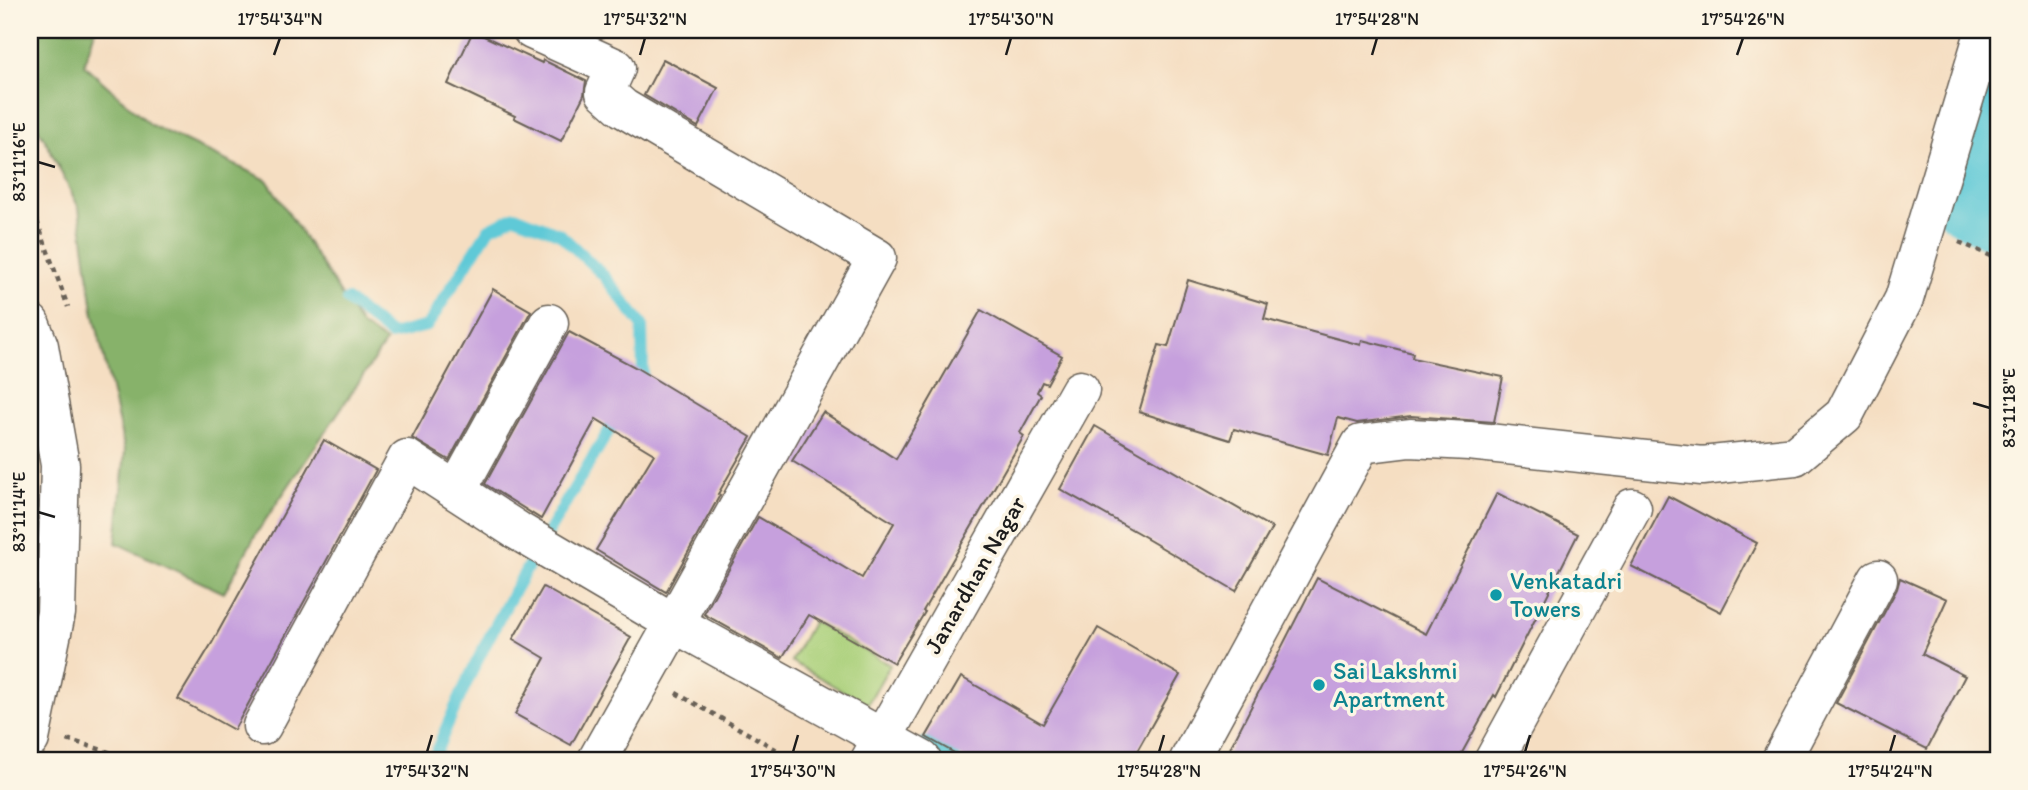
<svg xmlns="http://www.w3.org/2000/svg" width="2028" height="790" viewBox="0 0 2028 790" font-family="Itim,sans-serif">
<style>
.green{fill:#aad07a;stroke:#63764b;stroke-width:2}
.forest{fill:#87b26a;stroke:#526743;stroke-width:2}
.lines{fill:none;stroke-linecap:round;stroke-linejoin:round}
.stream{stroke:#5ec9d7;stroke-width:12}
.river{stroke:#5ec9d7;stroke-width:68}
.building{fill:#c6a0dd}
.minor-casing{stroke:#686056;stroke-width:41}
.major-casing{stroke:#686056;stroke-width:41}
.path{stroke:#686056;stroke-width:4.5;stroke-dasharray:5 5;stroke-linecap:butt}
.minor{stroke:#fff;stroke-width:38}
.major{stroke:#fff;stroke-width:38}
.ticks{fill:none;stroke:#1c1c1c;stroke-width:2.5}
.culture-dot{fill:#0f9aa8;stroke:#fcf5e5;stroke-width:2.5}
.labels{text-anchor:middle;stroke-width:7;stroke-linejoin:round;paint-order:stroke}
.street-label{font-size:24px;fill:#1c1c1c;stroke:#fcf5e5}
.culture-label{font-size:24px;fill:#0d838f;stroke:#fcf5e5;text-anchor:start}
.neatline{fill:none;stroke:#1c1c1c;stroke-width:2.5}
.ticks-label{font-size:18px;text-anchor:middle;fill:#1c1c1c}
</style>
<rect width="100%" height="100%" fill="#fcf5e5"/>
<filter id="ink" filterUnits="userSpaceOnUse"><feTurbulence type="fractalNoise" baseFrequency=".0143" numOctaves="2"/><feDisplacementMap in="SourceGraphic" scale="14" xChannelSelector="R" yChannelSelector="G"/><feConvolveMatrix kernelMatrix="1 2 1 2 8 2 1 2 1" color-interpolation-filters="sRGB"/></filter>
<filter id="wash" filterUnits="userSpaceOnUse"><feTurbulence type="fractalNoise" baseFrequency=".00686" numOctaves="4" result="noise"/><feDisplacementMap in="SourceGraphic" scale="28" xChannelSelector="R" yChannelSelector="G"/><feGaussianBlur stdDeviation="1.57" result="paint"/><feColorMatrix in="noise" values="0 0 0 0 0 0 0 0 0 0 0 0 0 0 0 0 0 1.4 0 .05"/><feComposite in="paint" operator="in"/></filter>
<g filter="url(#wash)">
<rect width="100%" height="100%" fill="#f5dec2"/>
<path class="green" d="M1998 116V246L1949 224Z
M813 621 890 665 867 705 791 661Z"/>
<path class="forest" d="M30 30H95L84 65 151 125 267 180 361 325 386 342 256 534 224 593 116 543 125 451 93 310 79 208 45 140 30 116Z"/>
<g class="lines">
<path class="stream" d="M347 300 391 335 427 326 489 229 515 216 560 234 604 276 642 325 643 373 635 386
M925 743 955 760
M433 760C481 637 551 527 619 414"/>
<path class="river" d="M1998 90 1980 131 1969 203 1998 218"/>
</g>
<g id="blocks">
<path class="building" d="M473 31 542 63 543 60 586 81 584 95 561 141 514 118 515 116 448 84Z
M663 59 718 88 698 127 644 95Z
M1188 280 1268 304 1264 319 1361 345 1362 340 1413 353 1412 358 1503 377 1494 422 1411 416 1357 423 1338 418 1328 455 1234 429 1230 440 1139 412 1159 345 1168 347Z
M493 289 531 311 449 460 412 438Z
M981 310 1062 356 1047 384 1042 382 1037 392 1041 395 1020 433 1024 436 923 611 925 612 894 663 809 615 782 658 704 614 758 517 862 578 894 523 792 461 823 412 896 459Z
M569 332 635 367 751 437 718 494 720 495 666 592 596 550 654 454 596 419 541 519 485 484Z
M1095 426 1272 528 1236 591 1147 539V538L1060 489Z
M324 440 376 470 234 730 178 699 212 643Z
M1497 493 1578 534 1496 697 1494 695 1458 760H1224L1317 578 1426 634Z
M1668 496 1757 543 1721 612 1631 566Z
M1900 578 1947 599 1922 654 1965 676 1927 749 1836 703 1897 589Z
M543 587 631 637 571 745 515 714 545 658 513 639Z
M1098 628 1180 675 1132 760H967L926 737 961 677 1043 724Z"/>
</g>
</g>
<g filter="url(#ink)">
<use href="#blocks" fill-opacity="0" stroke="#686056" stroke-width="2"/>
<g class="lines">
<defs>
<path id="minor" d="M457 490 549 323
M262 726 407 459 518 531 674 623 877 258 623 108 605 92 616 68 532 30
M597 760 674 623 922 760
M870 760 1080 390
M1189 760 1361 444 1410 438 1469 441 1702 466 1795 456 1844 415 1904 299 1985 30
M1494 760 1632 508
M1781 760 1878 579"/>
<path id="major" d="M30 323 39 346 60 465 56 613 30 739"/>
</defs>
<use href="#minor" class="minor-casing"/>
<use href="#major" class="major-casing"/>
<path class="path" d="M30 202 68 307
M1959 242 1998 259
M676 693 795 760
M69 743 70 740 134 760"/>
<use href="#minor" class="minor"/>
<use href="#major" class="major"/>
</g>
</g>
<path class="ticks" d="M274 55 280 38M640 55 645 38M1006 55 1011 38M1372 55 1377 38M1737 55 1743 38M38 162 55 167M1973 403 1990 408M38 512 55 517M427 752 432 735M793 752 798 735M1159 752 1164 735M1525 752 1530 735M1890 752 1895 735"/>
<g class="culture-dot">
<circle cx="1496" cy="595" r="7"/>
<circle cx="1319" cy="685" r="7"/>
</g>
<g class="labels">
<g class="street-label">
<text transform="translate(975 575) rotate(-60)" y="8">Janardhan Nagar</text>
</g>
<g class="culture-label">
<text x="1510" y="589">Venkatadri<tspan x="1510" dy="28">Towers</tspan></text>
<text x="1333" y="679">Sai Lakshmi<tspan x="1333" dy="28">Apartment</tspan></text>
</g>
</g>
<rect width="2028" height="790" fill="none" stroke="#fcf5e5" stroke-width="77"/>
<rect x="38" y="38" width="1952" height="714" class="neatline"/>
<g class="ticks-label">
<text x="280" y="25">17°54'34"N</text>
<text x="645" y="25">17°54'32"N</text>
<text x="1011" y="25">17°54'30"N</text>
<text x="1377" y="25">17°54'28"N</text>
<text x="1743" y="25">17°54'26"N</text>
<text transform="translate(19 162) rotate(-90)" y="6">83°11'16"E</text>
<text transform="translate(2009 408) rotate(-90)" y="6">83°11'18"E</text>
<text transform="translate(19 512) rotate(-90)" y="6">83°11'14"E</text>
<text x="427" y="777">17°54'32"N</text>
<text x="793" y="777">17°54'30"N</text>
<text x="1159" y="777">17°54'28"N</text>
<text x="1525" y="777">17°54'26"N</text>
<text x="1890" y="777">17°54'24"N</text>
</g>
</svg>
